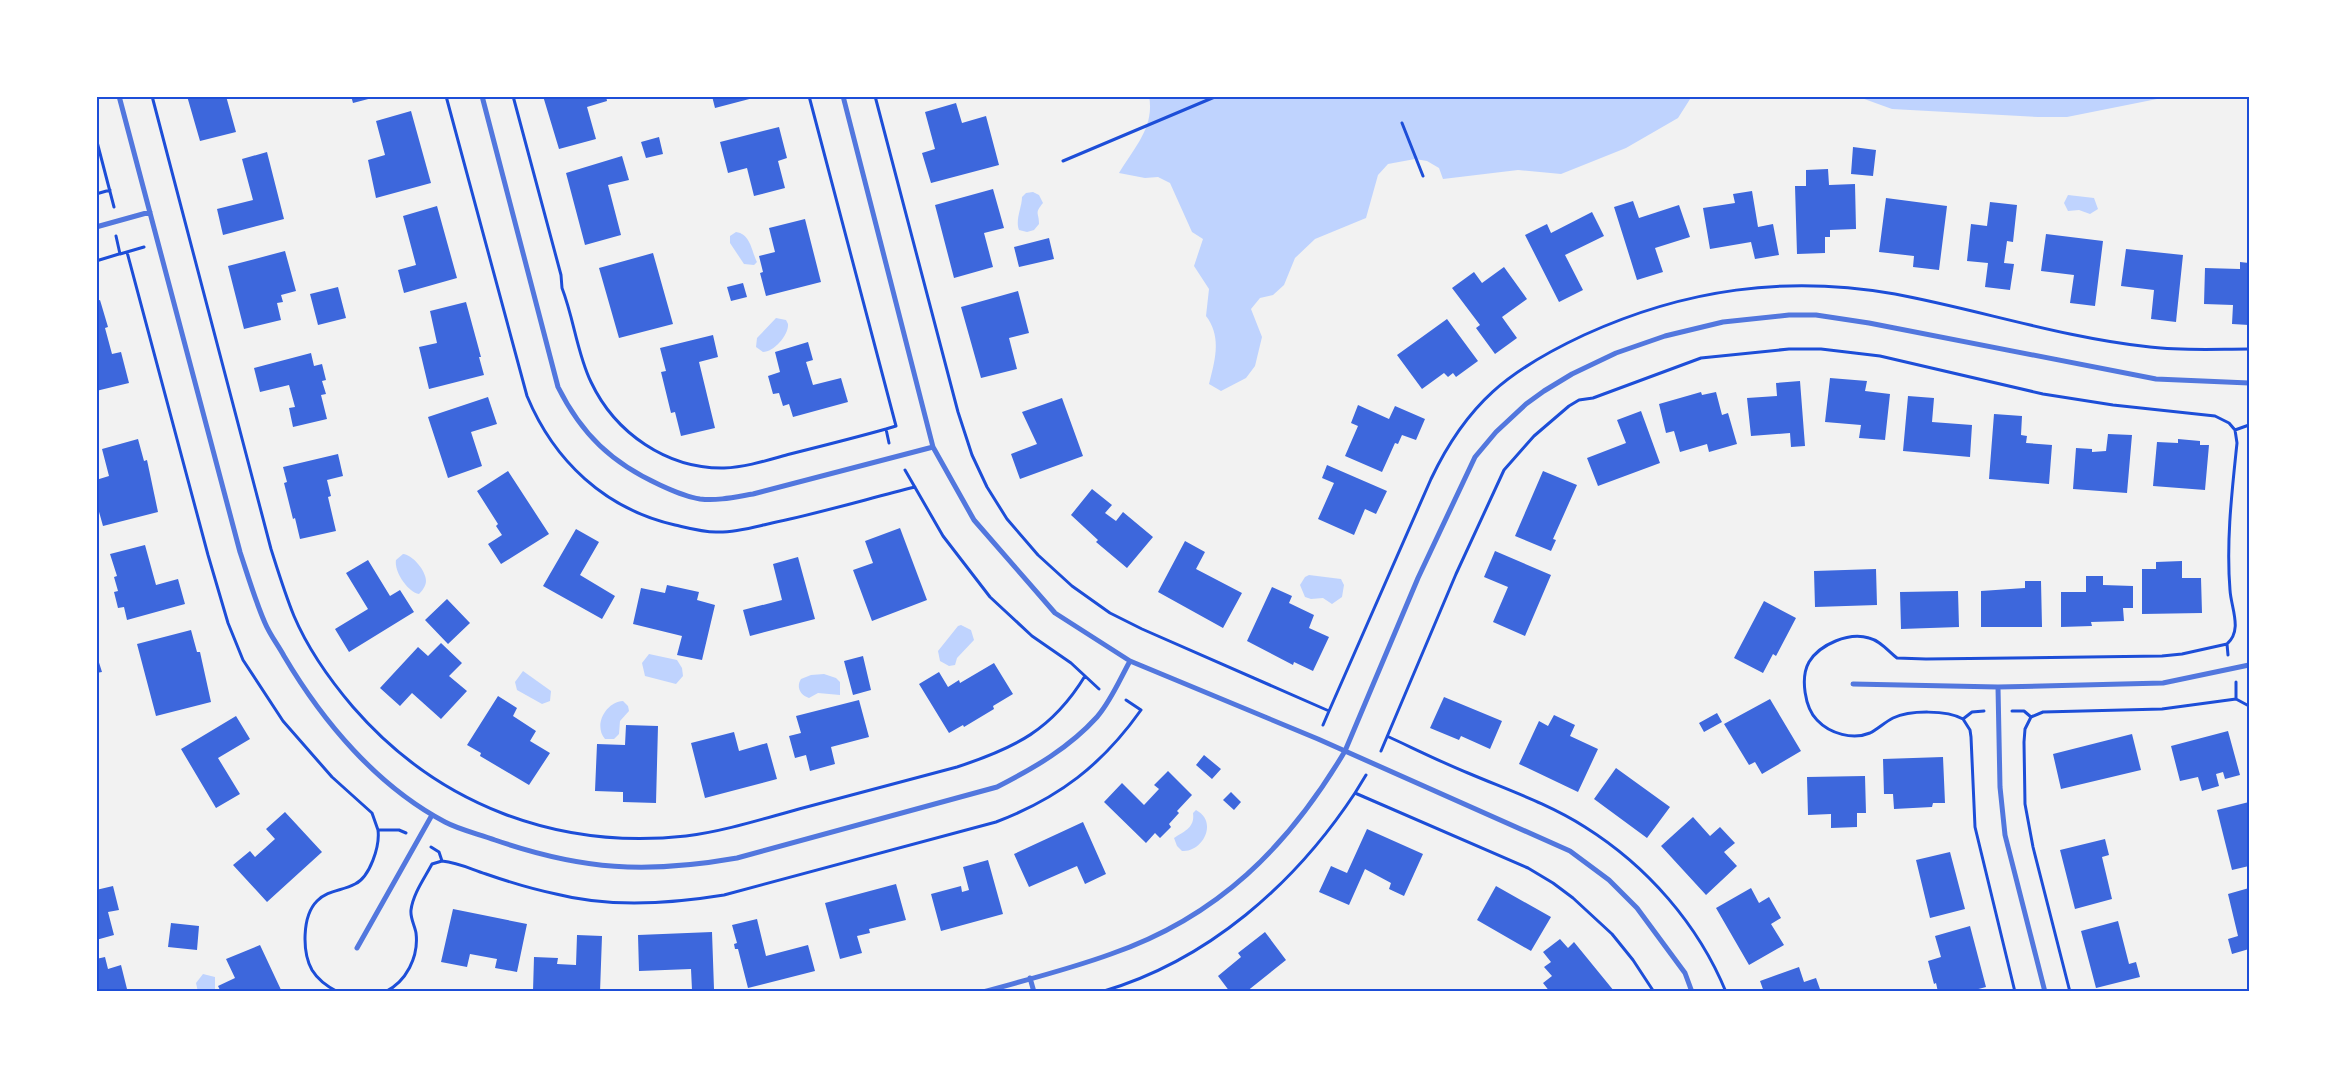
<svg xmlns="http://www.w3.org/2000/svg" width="2345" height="1088" viewBox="0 0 2345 1088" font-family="Signika,sans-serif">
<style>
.water{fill:#bfd3fe}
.building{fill:#3d67dc}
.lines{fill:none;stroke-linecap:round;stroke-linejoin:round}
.path{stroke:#1d4ed8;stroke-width:3}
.minor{stroke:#5277de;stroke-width:5}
.neatline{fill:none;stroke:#1d4ed8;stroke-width:2}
</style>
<rect width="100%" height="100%" fill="#f2f2f2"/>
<path class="water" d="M1149 96H1692L1678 118 1626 148 1561 174 1518 170 1443 179 1439 168 1427 161 1415 159 1388 164 1378 175 1366 218 1315 239 1295 258 1284 285 1273 295 1260 298 1251 309 1262 337 1255 366 1246 378 1221 391 1209 384C1215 360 1222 337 1206 316L1209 289 1194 266 1203 239 1192 232 1170 183 1158 177 1145 178 1119 173C1134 148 1155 127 1149 96Z
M1856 96H2172L2067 117H2038L1892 109Z
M1033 192 1039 195 1043 203C1034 214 1039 212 1039 224L1034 230 1027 232 1019 230C1015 220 1022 207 1022 197L1026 193Z
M2068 195 2094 198 2098 209 2090 214 2079 210 2068 211 2064 203Z
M736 232C751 234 752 253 757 262L754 265 744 264 730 243V236Z
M776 318 786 320 788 324C789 335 774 352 763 352L756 347 757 338Z
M403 554C413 555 426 571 426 581 426 586 422 591 419 594 408 592 394 572 396 560Z
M1309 575 1341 579 1344 585 1342 597 1332 604 1323 598 1311 599 1305 597 1300 585 1305 577Z
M961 625 971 630 974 640 957 658 955 665 949 666 940 661 938 651 958 626Z
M649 654 677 660 682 668 683 676 676 684 645 676 642 663Z
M523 671 551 691 550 701 542 704 517 690 515 682Z
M824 674 836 678 840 682V695L818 693 809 698C800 695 796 687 801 679L811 675Z
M623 701 628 706 629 711 620 721 619 734 614 739H605C593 725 606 702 623 701Z
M1196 810C1219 822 1202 853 1182 851L1177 846 1174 838C1184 831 1195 828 1193 813Z
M203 974 215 977V992H198L196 983Z"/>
<path class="building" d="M187 96H226L236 132 200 141Z
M351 96H376V97L353 103Z
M543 96H606L607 101 587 107 596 139 559 149Z
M712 96H757V97L715 108Z
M956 103 962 123 986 116 999 165 931 183 922 153 935 149 925 112Z
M411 111 431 183 376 198 368 160 385 155 376 121Z
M779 127 787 158 778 161 785 188 754 196 747 168 728 173 720 142Z
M659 137 663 154 646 158 641 142Z
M1853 147 1876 150 1873 176 1851 174Z
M267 152 284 219 223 235 217 209 253 200 242 159Z
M622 156 629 180 608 185 621 235 585 245 566 173Z
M1828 169 1829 185 1855 184 1856 229 1830 230V237H1825V253L1797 254 1795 186H1806V170Z
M993 189 1004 228 984 233 993 267 954 278 935 205Z
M1752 191 1758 227 1773 224 1779 255 1755 259 1751 242 1710 249 1703 208 1735 203 1733 194Z
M1886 198 1947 206 1939 270 1913 267 1914 256 1879 252Z
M1633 201 1639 218 1679 205 1690 237 1655 248 1663 272 1637 280 1614 207Z
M1990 202 2017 205 2013 242 2007 241 2004 263 2014 264 2010 290 1985 287 1988 263 1967 261 1971 224 1987 226Z
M437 206 457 278 404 293 398 270 416 265 403 216Z
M1592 212 1604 236 1565 255 1583 290 1559 302 1525 235 1547 224 1551 233Z
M805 219 821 282 766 296 760 273 763 272 759 256 775 252 769 228Z
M2046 234 2103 241 2095 306 2070 303 2074 275 2041 271Z
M1049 238 1054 259 1019 267 1014 247Z
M2126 249 2183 255 2176 322 2151 319 2154 290 2121 286Z
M285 251 296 291 281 295 283 302 277 303 281 320 244 329 228 266Z
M653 253 673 324 619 338 599 268Z
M2240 262 2249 263V325L2232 324 2233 305 2204 304 2205 268 2240 269Z
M1504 267 1527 299 1502 317 1517 338 1495 354 1476 328 1480 325 1452 288 1474 272 1482 283Z
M743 283 747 297 731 301 727 287Z
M338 287 346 318 318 325 310 294Z
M1018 291 1029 333 1009 338 1017 369 981 378 961 307Z
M100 300 108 327 105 328 112 354 121 352 129 383 96 391V301Z
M466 302 481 357H479L484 375 429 389 419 347 437 343 430 311Z
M1447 319 1478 361 1456 377 1453 373 1448 377 1444 373 1422 389 1397 355Z
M713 335 718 357 699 362 715 428 681 436 675 412 671 413 661 372 666 371 660 348Z
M808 342 813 360 806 362 813 385 841 378 848 402 793 417 789 404 783 406 779 393 773 394 768 376 780 372 775 352Z
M311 353 314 366 322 364 326 380 322 381 326 394 321 395 327 419 293 427 289 408 295 407 289 385 260 392 254 368Z
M1830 378 1867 381 1865 391 1890 394 1885 440 1859 438 1861 425 1825 422Z
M1800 381 1805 446 1791 447 1790 433 1751 436 1747 398 1777 396 1776 383Z
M1701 392 1702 395 1716 392 1722 415 1728 413 1737 444 1709 452 1707 444 1680 452 1674 431 1666 433 1659 404Z
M1908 396 1934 398 1932 422 1972 425 1970 457 1903 451Z
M488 397 497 424 471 432 482 466 448 478 428 417Z
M1062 398 1083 456 1020 479 1011 454 1037 444 1022 412Z
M1358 405 1389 419 1395 406 1425 419 1416 440 1402 435 1398 444 1395 443 1382 472 1345 456 1358 426 1351 423Z
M1641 411 1660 463 1598 486 1587 458 1626 443 1617 420Z
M1994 414 2022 416 2021 435 2027 436 2026 443 2052 445 2049 484 1989 479Z
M2108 434 2132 435 2127 493 2073 489 2076 448 2092 449V452L2106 451Z
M138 439 144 461 147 460 158 512 103 526 96 501V480L109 476 102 449Z
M2178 439 2200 441V445H2209L2205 490 2153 486 2157 442 2178 443Z
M338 454 343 476 327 480 331 496 328 497 336 531 300 539 295 518 293 519 284 483 287 482 283 467Z
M1327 465 1387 491 1376 514 1365 509 1354 535 1318 519 1334 483 1322 478Z
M508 471 549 534 501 564 488 544 502 535 496 526 498 524 477 491Z
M1543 471 1577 485 1553 539 1556 540 1551 551 1515 536Z
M1092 489 1112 505 1105 513 1116 521 1123 512 1153 537 1127 568 1096 542 1098 540 1071 515Z
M900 528 927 600 872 621 853 570 873 563 865 541Z
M576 529 599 542 580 575 615 596 602 619 543 586Z
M1185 541 1205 552 1196 569 1242 593 1223 628 1158 592Z
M145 545 156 585 178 579 185 604 127 620 124 607 118 608 114 592 118 591 114 577 117 576 110 554Z
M1495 551 1551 575 1525 636 1493 622 1508 587 1484 577Z
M798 557 815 619 750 636 743 610 782 600 773 564Z
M368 560 390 596 400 590 414 612 349 652 335 629 368 609 346 573Z
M2182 561V578H2201L2202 613 2142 614V569H2156V562Z
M1876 569 1877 605 1815 607 1814 571Z
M2086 576H2103V585L2133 586V608H2123L2124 621 2091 622 2092 626 2061 627V592H2086Z
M2025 581H2041L2042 627H1981V591L2025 588Z
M667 585 699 592 697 600 715 605 702 660 677 655 682 636 633 624 641 588 665 593Z
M1272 587 1292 596 1289 603 1314 615 1309 628 1329 637 1313 671 1294 662 1293 665 1247 641Z
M1958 591 1959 627 1901 629 1900 592Z
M447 599 470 623 448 644 425 620Z
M1764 601 1796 618 1776 656 1773 654 1763 673 1734 658Z
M191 630 197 652H200L211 702 156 716 137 644Z
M441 643 462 663 449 676 467 691 441 719 412 693 400 706 380 688 418 647 428 656Z
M96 653 102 672 96 673Z
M863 656 871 690 853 695 844 661Z
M994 663 1013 694 993 706 994 709 964 727 963 725 949 733 919 684 939 672 948 687 959 680 960 683Z
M498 696 517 708 513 716 536 731 530 741 550 753 529 785 480 756 481 753 467 745Z
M1444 697 1502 721 1490 749 1461 736 1459 740 1430 728Z
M1770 699 1801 751 1762 774 1755 762 1749 765 1724 724Z
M859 700 869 737 831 747 835 764 810 771 806 755 795 758 789 736 801 733 796 716Z
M1717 713 1722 722 1704 732 1699 723Z
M1554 715 1575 725 1570 736 1598 749 1578 792 1519 764 1539 721 1548 726Z
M236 716 250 739 218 758 240 794 216 808 181 749Z
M626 725 658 726 656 803 623 802V792L595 791 597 744 625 745Z
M2228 731 2240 775 2225 779 2223 772 2216 774 2219 786 2202 791 2198 777 2180 781 2171 746Z
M734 732 739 751 767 743 777 779 705 798 691 743Z
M2132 734 2141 770 2061 789 2053 754Z
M1204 755 1221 769 1212 779 1196 765Z
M1943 757 1945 803H1933L1932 807 1894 809 1893 794H1884L1883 759Z
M1616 768 1670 807 1647 838 1594 799Z
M1168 771 1192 795 1177 811 1179 813 1169 824 1171 827 1160 838 1155 833 1146 843 1104 802 1122 783 1144 805 1159 789 1154 785Z
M1865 776 1866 813H1857V827L1831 828V814L1808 815 1807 777Z
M1231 792 1241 802 1234 810 1223 800Z
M2249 802V866L2232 870 2217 810Z
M285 812 322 852 267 902 233 865 250 851 255 857 275 839 266 829Z
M1693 817 1710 836 1720 827 1735 843 1724 852 1737 866 1706 895 1661 846Z
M1083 822 1106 874 1085 884 1077 866 1029 887 1014 854Z
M1367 829 1423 854 1404 896 1389 889 1391 883 1365 869 1349 905 1319 892 1331 866 1347 873Z
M2105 839 2109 855 2102 857 2112 899 2075 909 2060 850Z
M1950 852 1965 909 1930 918 1916 860Z
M988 860 1003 914 941 931 931 894 961 886 962 892 969 890 963 867Z
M896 884 906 920 869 929 870 933 857 936 862 953 840 959 825 903Z
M113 886 119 910 108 912 114 935 96 940V890Z
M1496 886 1551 917 1531 951 1477 920Z
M1751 888 1759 903 1769 897 1781 918 1771 924 1784 945 1749 965 1716 908Z
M2249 888V949L2232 954 2228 939 2238 936 2228 894Z
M453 909 527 924 517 972 495 968 497 959 470 954 467 967 441 962Z
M757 919 766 956 808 945 815 971 748 988 738 949H735L734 944 737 943 732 925Z
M2118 921 2129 964 2136 962 2140 977 2096 988 2081 931Z
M171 923 199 926 197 950 168 947Z
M1970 926 1986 987 1967 992H1938L1936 983 1934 984 1928 961 1941 957 1935 936Z
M712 932 714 989 692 990 691 969 639 971 638 935Z
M1265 932 1286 960 1246 992H1230L1218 976 1241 957 1238 953Z
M577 935 602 936 600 992 533 991 534 957 558 958 557 964 576 965Z
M1560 939 1568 948 1574 942 1614 991 1550 992 1543 983 1552 976 1544 967 1551 962 1543 952Z
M260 945 282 992H221L218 986 235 978 226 959Z
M105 957 108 969 121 965 127 989 116 992H96V959Z
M1799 967 1804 982 1816 978 1821 992H1764L1760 981Z"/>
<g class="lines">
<path class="path" d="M152 96 271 549C278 571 285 594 294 616 308 649 330 680 353 707 438 805 557 850 686 836 725 831 762 819 799 809 852 795 905 781 957 767 1015 748 1052 730 1085 676
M446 96 527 396C554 461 605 509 675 525 688 528 702 532 716 532 734 533 754 527 772 523 820 513 867 499 915 487
M513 96 561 275 562 288C574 319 577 353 591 382 615 433 667 469 724 468 747 467 768 460 790 454 822 446 854 438 886 429
M809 96 896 426 886 429 889 443
M875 96 958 412 972 455 987 487 1007 519 1038 555 1072 586 1110 613 1142 629 1329 711 1323 725
M1402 123 1423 176
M96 138 114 207
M1063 161 1217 96
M96 194 110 190
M116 236 120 254 144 247
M127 252 208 555 228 623 243 660 283 721 332 777 372 813 378 830H399L406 833
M96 261 119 254
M905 470 943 536 990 597 1032 636 1071 663 1099 689
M2228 655 2227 644C2243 630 2231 608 2230 590 2226 541 2232 491 2237 443L2235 430
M2236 682V699L2249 706
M1329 711 1431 479C1467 403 1509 370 1584 335 1685 289 1785 275 1895 294 1980 310 2064 338 2150 347 2183 351 2216 349 2249 349
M1984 711 1972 712 1963 719C1947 710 1910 710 1893 718 1885 722 1878 729 1870 733 1853 740 1830 734 1817 720 1805 708 1800 678 1809 662 1820 644 1849 632 1869 638 1881 641 1888 651 1897 658L1926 659 2162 656 2182 654 2227 644
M2012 711H2024L2031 717 2043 712 2162 709 2236 699
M2031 717 2025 729 2024 742 2025 804 2033 847 2070 992
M1963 719 1970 730 1971 737 1975 827 2015 992
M1389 737C1415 749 1441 762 1468 773 1508 790 1549 804 1585 827 1647 866 1698 924 1726 992
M1381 751 1456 574 1504 470 1534 436 1569 406 1579 400 1593 398 1701 358 1789 349H1821L1880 356 2043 394 2113 405 2215 416 2229 423 2235 430 2249 425
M1366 775 1355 793 1528 868 1553 883 1573 898 1612 934 1633 960 1654 992
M431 847 439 852 442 861C460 863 470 869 486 874 509 882 532 889 556 894 610 908 669 904 724 895L996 822C1059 798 1102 765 1141 710L1126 700
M338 992C328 987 318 980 312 970 302 952 302 916 317 901 328 890 342 891 355 884 370 877 380 846 378 830
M385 992C406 982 419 957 416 933 415 926 410 918 411 910 413 894 424 879 432 864L442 861
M1101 992C1208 961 1295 884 1355 793"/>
<path class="minor" d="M119 96 240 552C248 576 255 600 265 623 270 635 278 645 284 656 323 722 377 786 445 822 460 830 479 834 495 840 582 870 646 874 737 858L997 787C1034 768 1069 748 1097 717 1111 701 1120 679 1130 661
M482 96 558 387C582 435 612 463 660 485 673 491 686 497 700 499 718 501 735 497 753 494L933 447
M843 96 933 447 974 520 1055 613 1130 661 1318 739 1570 851 1609 880 1637 908 1685 973 1692 992
M96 227 150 212
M1853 684 1998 687 2163 683 2249 665
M1998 687 2000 787 2005 835 2045 992
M357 948 432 815
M1030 978 1034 992
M983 992C1026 980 1070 969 1111 954 1218 917 1288 847 1345 751L1418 578 1475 457 1496 432 1526 404 1544 391 1572 374 1616 353 1665 336 1723 322 1789 315H1816L1869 323 2156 379 2249 383"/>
</g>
<rect width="2345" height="1088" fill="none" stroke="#ffffff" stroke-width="195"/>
<rect x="98" y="98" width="2150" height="892" class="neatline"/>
</svg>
